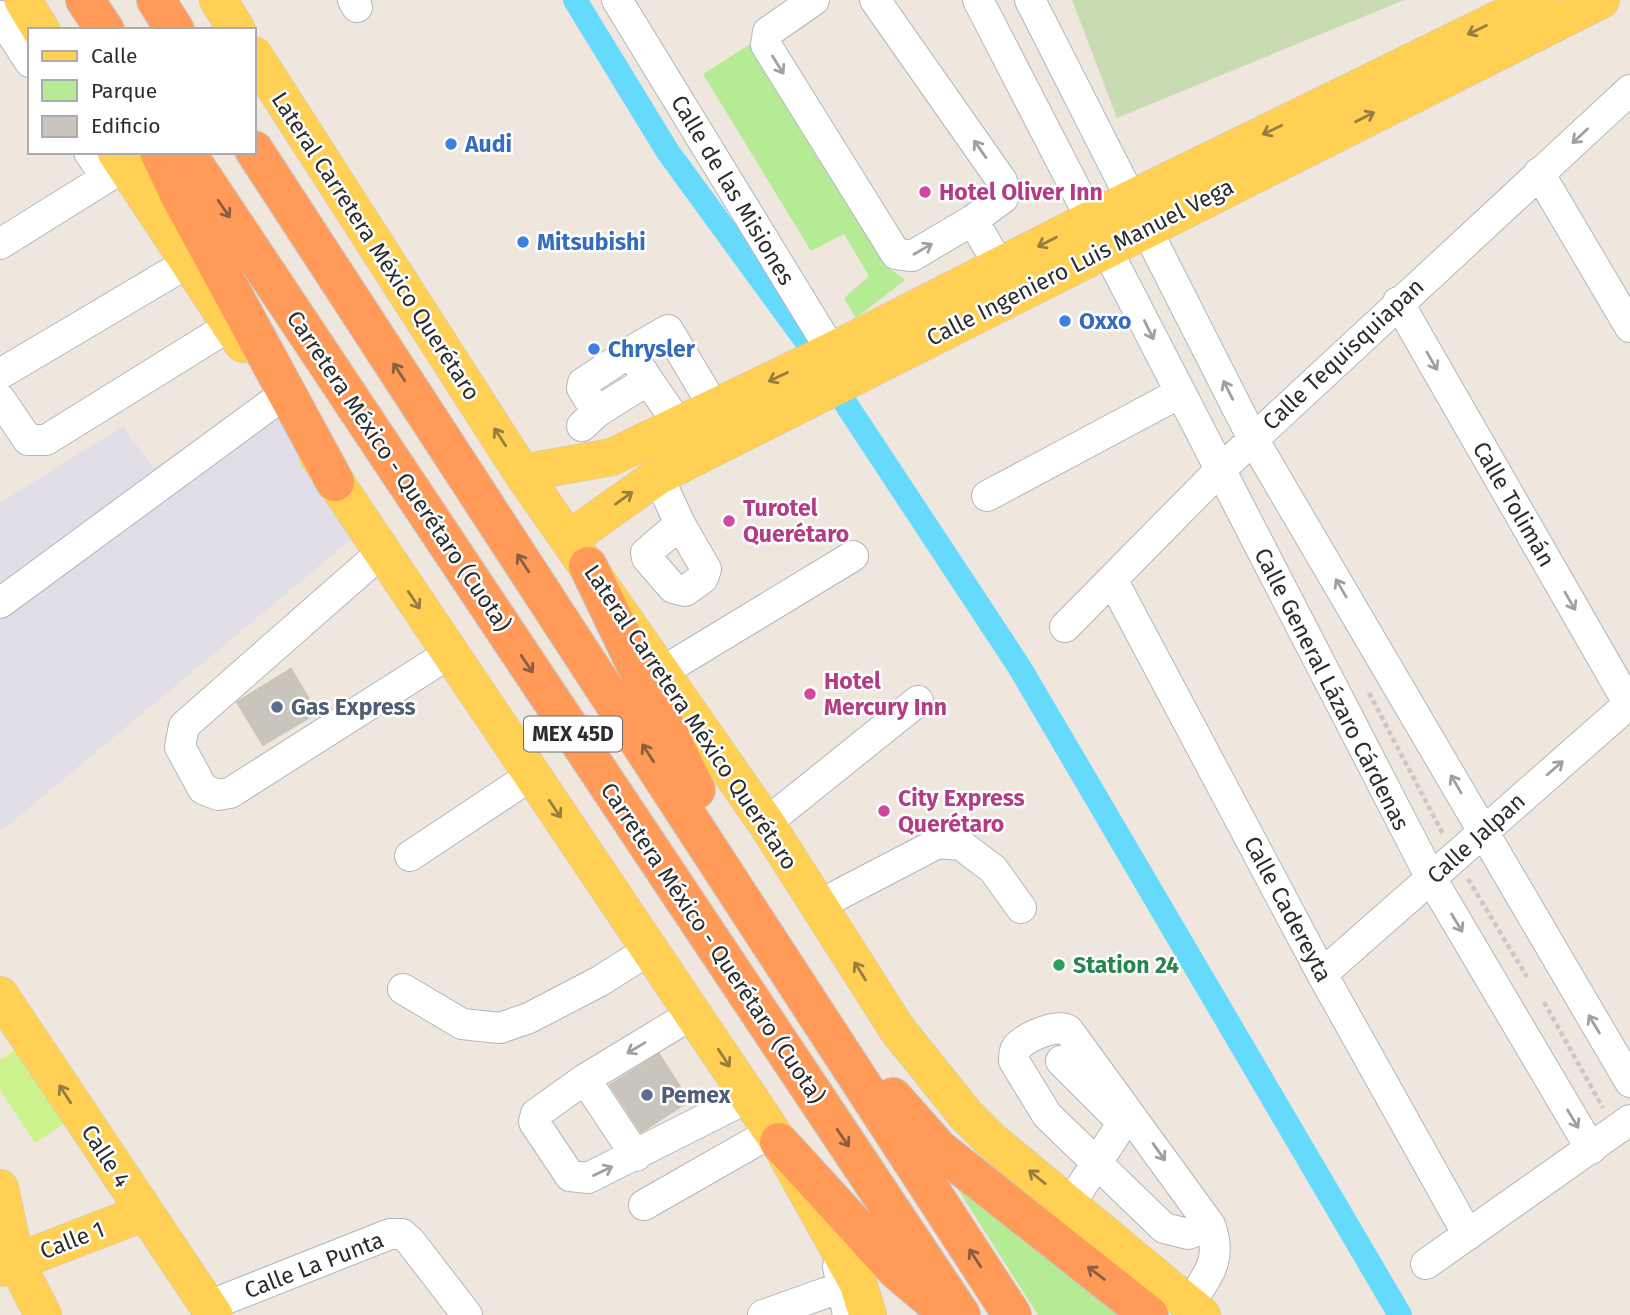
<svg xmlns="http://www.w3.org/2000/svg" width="1630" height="1315" viewBox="0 0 1630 1315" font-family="'Fira Sans',sans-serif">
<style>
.industrial{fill:#e1dee7}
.green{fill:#b6eb95}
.cemetery{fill:#c8dbb3}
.pitch{fill:#cdf38f}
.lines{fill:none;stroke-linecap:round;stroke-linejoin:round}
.canal{stroke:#66dafc;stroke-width:24}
.building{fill:#cac5bc;stroke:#cbc3b6;stroke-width:2}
.minor-casing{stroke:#b1b5c1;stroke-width:32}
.major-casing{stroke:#c8c8c8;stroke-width:38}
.highway-casing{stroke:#c8c8c8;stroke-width:40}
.path{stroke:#c8c8c8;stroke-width:4.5;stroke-dasharray:5 3.5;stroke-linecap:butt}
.minor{stroke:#fff;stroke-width:30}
.major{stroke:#ffd053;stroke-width:37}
.highway{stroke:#ff9a59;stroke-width:38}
.oneway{stroke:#967e40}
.oneway2{stroke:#a0a0a0}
.oneway3{stroke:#8b5e40}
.shop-dot{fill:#3f7fe0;stroke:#fff;stroke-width:2.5}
.hotel-dot{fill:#d1479c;stroke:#fff;stroke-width:2.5}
.service-dot{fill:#5c6f8a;stroke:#fff;stroke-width:2.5}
.leisure-dot{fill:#2e9e5b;stroke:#fff;stroke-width:2.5}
.labels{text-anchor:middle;stroke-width:5;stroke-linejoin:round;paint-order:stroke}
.shield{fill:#fff;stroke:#6b6b6b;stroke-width:2}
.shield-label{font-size:21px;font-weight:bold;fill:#2c2c2c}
.shop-label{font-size:23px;font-weight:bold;fill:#366cbe;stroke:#fff;text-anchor:start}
.street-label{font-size:23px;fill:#2c2c2c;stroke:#fff}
.hotel-label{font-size:23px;font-weight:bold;fill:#b23c85;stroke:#fff;text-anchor:start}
.service-label{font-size:23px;font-weight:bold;fill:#4e5e75;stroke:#fff;text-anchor:start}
.leisure-label{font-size:23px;font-weight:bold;fill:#27864d;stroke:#fff;text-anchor:start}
</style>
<rect width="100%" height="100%" fill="#efe7dd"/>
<path class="industrial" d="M264 398 354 537 0 832V503L123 426 153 468Z"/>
<path class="green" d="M752 43 889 268 905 280 856 318 844 298 869 276 844 234 811 251 703 74Z
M943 1166 1122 1315H1038Z"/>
<path class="cemetery" d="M1072 0H1404L1117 118Z"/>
<path class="pitch" d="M19 1047 68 1121 35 1143 0 1090V1060Z"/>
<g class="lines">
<path class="canal" d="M575 0 668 152 809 345
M842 398 1020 668 1400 1315"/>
</g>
<path class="building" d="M291 669 317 713 263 745 237 702Z
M659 1054 689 1101 641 1132 610 1085Z"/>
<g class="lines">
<defs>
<path id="minor" d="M353 0 357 7
M617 0 842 368
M814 0 768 32 766 45 896 254 912 256 973 220 1003 198 1002 181 875 0
M978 0 1431 878 1591 1149
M1030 0 1253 439 1630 1082
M0 16 30 62
M89 152 106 178
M1539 173 1630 327
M973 220 999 266
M0 244 125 166
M1398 302 1630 706
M0 374 189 262
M648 380 630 352 668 330 714 407
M0 399 28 440H46L231 325
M597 412 582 388 583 383 630 352
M582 426 597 412 648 380 679 425
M658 476 680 524 706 569 703 578 685 591 673 588 647 558 646 553 680 524
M987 496 1180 393
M382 552 184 726 180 747 203 789 218 795 230 793 450 653
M1113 581 1322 974 1468 1235
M0 603 279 398
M1065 627 1219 471 1630 90
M660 673 853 556
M766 823 918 701
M410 856 532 775
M819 905 938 843 961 845 993 869 1021 908
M1322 974 1630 703
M403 989 462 1024 500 1028 529 1018 600 981 649 950
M694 1013 585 1079 536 1114 534 1122 570 1176 588 1178 749 1097
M1061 1061 1118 1118 1120 1127 1070 1204
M585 1079 636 1156
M644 1205 772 1132
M1426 1264 1630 1120
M838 1267 848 1315
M1190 1303C1208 1274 1223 1260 1210 1225L1068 1030C1056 1024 1029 1036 1019 1045 1014 1049 1014 1055 1014 1061L1047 1115 1164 1228 1188 1234 1210 1225
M208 1306 390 1234H402L410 1241 467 1315
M763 1315 842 1287"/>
<path id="major" d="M23 0 41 30
M218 0 237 30
M254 55 522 473 766 823 897 1029 966 1115 991 1140 1202 1315
M116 152 243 344
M318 456 779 1142 858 1283 868 1315
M522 473 612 457 832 351 1131 199 1538 0
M569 539 658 476 1601 0
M0 995 214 1315
M0 1188 16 1262 43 1315
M0 1268 143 1213"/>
<path id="highway" d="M85 0 105 30
M156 0 175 30
M254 150 1012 1315
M159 152 181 198 335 482
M186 152 961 1315
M588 566 696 790
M893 1097 939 1149 1149 1315
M779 1142 896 1270 941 1308"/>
</defs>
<use href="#minor" class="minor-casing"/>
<use href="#major" class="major-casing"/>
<use href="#highway" class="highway-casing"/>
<path class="path" d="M1369 693 1443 834
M1468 879 1527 977
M1544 1002 1603 1108"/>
<use href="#minor" class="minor"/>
<use href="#major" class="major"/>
<use href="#highway" class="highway"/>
</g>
<defs><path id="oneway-shaft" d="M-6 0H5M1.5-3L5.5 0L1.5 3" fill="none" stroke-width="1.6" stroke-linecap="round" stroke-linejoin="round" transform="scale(1.75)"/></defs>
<g class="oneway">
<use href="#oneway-shaft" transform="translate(1477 30) rotate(154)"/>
<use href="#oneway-shaft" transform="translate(1365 117) rotate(-27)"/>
<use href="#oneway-shaft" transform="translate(1272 130) rotate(154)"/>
<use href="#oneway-shaft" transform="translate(1047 242) rotate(153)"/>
<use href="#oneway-shaft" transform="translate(778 377) rotate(154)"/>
<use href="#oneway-shaft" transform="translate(500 437) rotate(-123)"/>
<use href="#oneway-shaft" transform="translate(624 498) rotate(-36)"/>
<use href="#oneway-shaft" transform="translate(414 600) rotate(56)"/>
<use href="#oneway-shaft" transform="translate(555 809) rotate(56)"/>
<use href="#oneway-shaft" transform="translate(860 971) rotate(-122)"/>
<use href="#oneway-shaft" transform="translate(724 1058) rotate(57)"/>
<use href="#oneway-shaft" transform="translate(65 1094) rotate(-123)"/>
<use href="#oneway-shaft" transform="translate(1037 1177) rotate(-141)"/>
</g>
<g class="oneway2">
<use href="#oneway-shaft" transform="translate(778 65) rotate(58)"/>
<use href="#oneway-shaft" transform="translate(1580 136) rotate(137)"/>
<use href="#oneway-shaft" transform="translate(980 149) rotate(-125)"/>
<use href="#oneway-shaft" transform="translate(923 249) rotate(-30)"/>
<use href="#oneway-shaft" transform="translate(1149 330) rotate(64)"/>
<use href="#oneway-shaft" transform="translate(1432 361) rotate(60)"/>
<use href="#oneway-shaft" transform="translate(1228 390) rotate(-117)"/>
<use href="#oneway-shaft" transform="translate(1341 588) rotate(-120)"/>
<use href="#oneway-shaft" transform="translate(1570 601) rotate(60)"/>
<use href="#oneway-shaft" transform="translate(1555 768) rotate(-41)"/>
<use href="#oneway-shaft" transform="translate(1456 784) rotate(-120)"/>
<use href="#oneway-shaft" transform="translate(1457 923) rotate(59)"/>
<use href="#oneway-shaft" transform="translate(1594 1024) rotate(-121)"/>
<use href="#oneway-shaft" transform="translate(636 1048) rotate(149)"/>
<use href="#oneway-shaft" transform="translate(1573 1119) rotate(59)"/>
<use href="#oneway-shaft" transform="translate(1159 1152) rotate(55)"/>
<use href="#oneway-shaft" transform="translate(603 1171) rotate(-25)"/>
</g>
<g class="oneway3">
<use href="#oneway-shaft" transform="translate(224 209) rotate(56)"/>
<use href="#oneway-shaft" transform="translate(399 372) rotate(-123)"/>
<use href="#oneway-shaft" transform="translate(523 563) rotate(-123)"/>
<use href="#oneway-shaft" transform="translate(527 664) rotate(56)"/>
<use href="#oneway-shaft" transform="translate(648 753) rotate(-123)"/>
<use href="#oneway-shaft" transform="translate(843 1138) rotate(56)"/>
<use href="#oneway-shaft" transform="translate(975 1258) rotate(-123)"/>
<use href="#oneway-shaft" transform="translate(1096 1273) rotate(-142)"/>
</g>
<g class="shop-dot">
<circle cx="451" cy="144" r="7"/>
<circle cx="523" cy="242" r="7"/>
<circle cx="1065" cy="321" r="7"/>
<circle cx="594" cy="349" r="7"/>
</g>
<g class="hotel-dot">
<circle cx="925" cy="192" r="7"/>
<circle cx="729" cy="521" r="7"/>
<circle cx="810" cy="694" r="7"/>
<circle cx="884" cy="811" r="7"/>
</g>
<g class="service-dot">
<circle cx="277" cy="707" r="7"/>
<circle cx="647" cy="1095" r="7"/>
</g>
<circle class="leisure-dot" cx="1059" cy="965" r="7"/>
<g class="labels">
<rect class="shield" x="524" y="716.5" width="98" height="35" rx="5"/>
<g class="shield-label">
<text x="573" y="741">MEX 45D</text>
</g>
<g class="shop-label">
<text x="465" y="152">Audi</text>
<text x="537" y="250">Mitsubishi</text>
<text x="1079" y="329">Oxxo</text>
<text x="608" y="357">Chrysler</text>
</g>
<g class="street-label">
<text transform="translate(733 190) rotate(59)" y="8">Calle de las Misiones</text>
<text transform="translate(376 246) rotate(57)" y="8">Lateral Carretera México Querétaro</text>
<text transform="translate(1080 262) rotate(-27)" y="8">Calle Ingeniero Luis Manuel Vega</text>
<text transform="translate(1343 354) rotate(-43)" y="8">Calle Tequisquiapan</text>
<text transform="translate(399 471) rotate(56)" y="8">Carretera México - Querétaro (Cuota)</text>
<text transform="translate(1514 504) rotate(60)" y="8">Calle Tolimán</text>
<text transform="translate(1332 689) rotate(63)" y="8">Calle General Lázaro Cárdenas</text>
<text transform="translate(691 717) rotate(56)" y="8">Lateral Carretera México Querétaro</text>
<text transform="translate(1476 838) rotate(-42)" y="8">Calle Jalpan</text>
<text transform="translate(1288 909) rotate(62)" y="8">Calle Cadereyta</text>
<text transform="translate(713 943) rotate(56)" y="8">Carretera México - Querétaro (Cuota)</text>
<text transform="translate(106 1156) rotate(57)" y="8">Calle 4</text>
<text transform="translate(72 1240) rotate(-21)" y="8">Calle 1</text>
<text transform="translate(314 1265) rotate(-21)" y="8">Calle La Punta</text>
</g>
<g class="hotel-label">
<text x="939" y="200">Hotel Oliver Inn</text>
<text x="743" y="516">Turotel<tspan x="743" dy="26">Querétaro</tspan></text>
<text x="824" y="689">Hotel<tspan x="824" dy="26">Mercury Inn</tspan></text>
<text x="898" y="806">City Express<tspan x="898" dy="26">Querétaro</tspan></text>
</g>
<g class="service-label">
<text x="291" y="715">Gas Express</text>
<text x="661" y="1103">Pemex</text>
</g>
<g class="leisure-label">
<text x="1073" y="973">Station 24</text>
</g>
</g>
<rect x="28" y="28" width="228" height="126" fill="#ffffff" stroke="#ababab" stroke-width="2"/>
<rect x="42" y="51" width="35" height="10" fill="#ffd053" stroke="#ababab" stroke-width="2"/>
<text x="91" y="63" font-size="21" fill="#2c2c2c">Calle</text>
<rect x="42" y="80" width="35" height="21" fill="#b6eb95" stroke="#ababab" stroke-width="2"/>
<text x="91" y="98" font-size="21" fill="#2c2c2c">Parque</text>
<rect x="42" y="116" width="35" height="21" fill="#cac5bc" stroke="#ababab" stroke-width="2"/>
<text x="91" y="133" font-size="21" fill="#2c2c2c">Edificio</text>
</svg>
